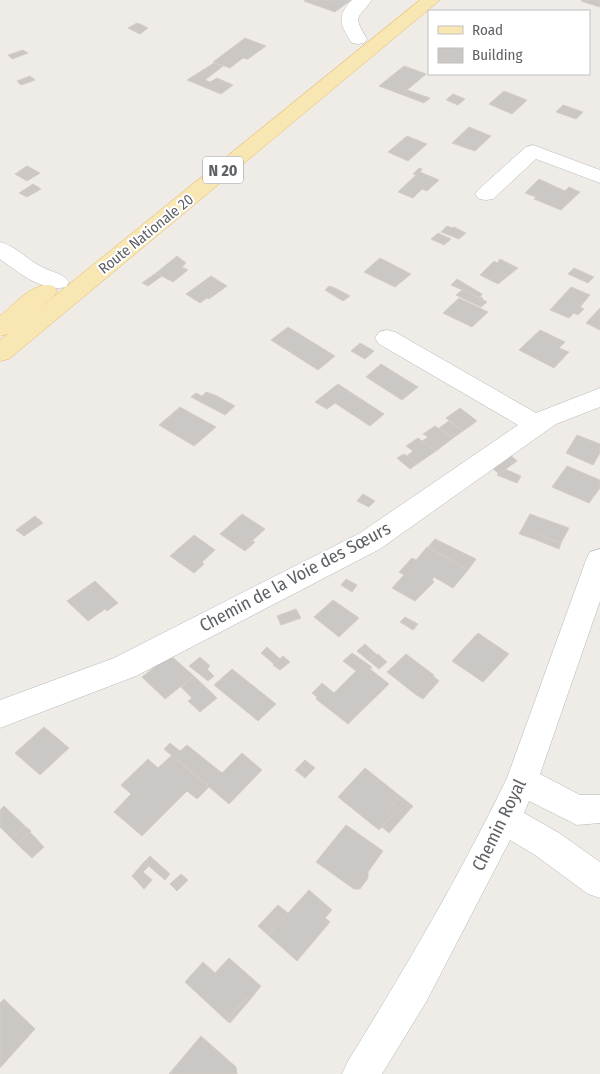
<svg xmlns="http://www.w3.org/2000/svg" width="600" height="1074" viewBox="0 0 600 1074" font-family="'Fira Sans Condensed',sans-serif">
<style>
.building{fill:#cbc7c4;stroke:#d3cec5}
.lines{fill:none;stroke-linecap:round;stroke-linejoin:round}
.minor-casing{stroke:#b4b7ba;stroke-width:1}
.major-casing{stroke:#e6b869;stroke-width:1}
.minor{fill:#fff;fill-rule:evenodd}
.major{fill:#f8e7b2;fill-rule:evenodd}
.labels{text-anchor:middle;stroke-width:4;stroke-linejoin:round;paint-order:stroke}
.far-street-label{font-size:15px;fill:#5e6266;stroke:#fff}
.shield{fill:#fff;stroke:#8e9194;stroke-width:1}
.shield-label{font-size:16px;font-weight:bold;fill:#5e6266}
.street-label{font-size:18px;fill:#5e6266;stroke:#fff}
</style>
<rect width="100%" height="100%" fill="#efece7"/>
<path class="building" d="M305 0H351L335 12 304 1Z
M582 0H600V7L581 1Z
M137 23 142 25 148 28 140 34 128 28Z
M245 38 266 46 248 59 243 58 230 68 213 62Z
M23 50 28 53 12 59 8 55Z
M214 63 223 66 205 80 210 82 217 78 233 85 221 94 187 80Z
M404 66 426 74 407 90 430 98 424 103 379 86Z
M30 76 35 80 21 85 17 81Z
M504 91 527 100 512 114 489 104Z
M453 94 465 99 458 105 446 100Z
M563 105 583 112 576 119 556 112Z
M469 127 491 136 475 151 452 143Z
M407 136 427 144 408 161 388 152Z
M27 166 40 173 27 181 15 174Z
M419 168 422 169 420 172 439 180 427 191 422 189 413 198 398 192 416 175 413 174Z
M539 179 565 191 569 187 580 192 561 210 534 199 536 197 525 193Z
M33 184 41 189 27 197 19 193Z
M447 226 452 228 454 227 466 233 459 239 441 232Z
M438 233 451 239 444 245 431 239Z
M177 256 186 263 182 267 188 270 173 282 156 273Z
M380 258 411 274 395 287 364 272Z
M500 259 518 268 498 284 480 275 494 261 497 263Z
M574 268 594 277 588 283 568 274Z
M156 273 162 276 148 286 142 283Z
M211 276 227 286 209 299 207 298 200 303 186 294Z
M457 279 482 294 480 297 483 298 482 299 451 285Z
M329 286 335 288 350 296 343 301 325 290Z
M571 287 590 295 580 307 584 309 578 315 574 313 569 318 550 310Z
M462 290 482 299 487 302 481 307 456 295Z
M459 298 488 312 472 327 443 313Z
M600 308V330L586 323Z
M288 327 335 356 318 370 271 340Z
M540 330 565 342 559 348 569 352 554 368 519 350Z
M360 343 374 351 365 359 351 351Z
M381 364 418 387 402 400 366 377Z
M338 384 384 414 370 426 335 403 327 409 315 402Z
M206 392 217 396 235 406 225 415 191 397 196 393 202 396Z
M180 407 216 427 194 446 159 425Z
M460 408 477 421 463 431 446 418Z
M449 421 463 431 453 438 439 428Z
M435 426 453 438 436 451 422 441 428 437 423 434Z
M577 435 600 444V453L593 465 566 453Z
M418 438 436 451 417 464 407 456 413 451 406 446Z
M404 454 407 456 417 464 410 469 397 458Z
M509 454 517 461 499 474 491 467Z
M567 466 600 480V488L589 503 552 487Z
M505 469 521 476 517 483 497 475Z
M363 494 375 501 369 507 357 501Z
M242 514 265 529 252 541 255 542 245 551 220 534Z
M530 514 569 528 561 543 536 534 534 539 519 534Z
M35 516 43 523 24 536 16 530Z
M536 534 561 543 559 549 534 539Z
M194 535 215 550 202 562 204 564 194 573 170 556Z
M435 539 476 559 468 570 428 547Z
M427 547 468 570 453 588 434 577 432 580 434 582 415 601 392 588 404 575 399 572 412 558 416 560Z
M346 579 357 585 352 592 341 585Z
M95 581 118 603 107 611 105 609 88 621 67 601Z
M333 600 359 618 339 637 314 617Z
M296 609 301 618 281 625 277 616Z
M405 617 418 624 413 630 400 622Z
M478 633 509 654 483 682 452 661Z
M365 644 377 655 369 661 357 651Z
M267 647 280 659 274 664 261 653Z
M352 653 372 667 370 669 389 684 348 724 316 699 317 697 312 693 322 683 334 693 356 671 343 661Z
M378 654 387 662 379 669 369 661Z
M406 654 434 675 415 694 387 672Z
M170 655 194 676 165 699 142 677Z
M283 656 290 662 280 670 273 665Z
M200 657 210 666 207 669 214 676 208 681 189 666Z
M232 669 276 704 258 721 214 685Z
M194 676 217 698 200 712 188 701 192 698 181 687Z
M433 676 439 681 423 699 415 694Z
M44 727 69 748 40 775 15 753Z
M170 743 180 751 187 745 222 773 242 753 262 770 229 804 164 749Z
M172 755 209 787 197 799 187 791 142 836 114 812 131 794 121 785 148 759 158 768Z
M305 760 315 768 309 774 299 766Z
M299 766 309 774 305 778 295 770Z
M365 768 400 796 386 813 391 817 379 830 338 797Z
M400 796 413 806 389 833 382 827 391 817 386 813Z
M4 806 25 826 11 838 0 827V810Z
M346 825 383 851 368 872V878L360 889H354L316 862Z
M25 826 31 831 17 844 11 838Z
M30 832 44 847 32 858 17 844Z
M150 856 170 874 165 880 144 862Z
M144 862 149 866 143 872 152 880 144 889 132 876Z
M181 874 188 880 177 891 170 884Z
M309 890 332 910 325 918 330 922 297 961 268 935Z
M278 905 288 913 268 935 258 926Z
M229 958 261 986 249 1001 246 998 227 1021 185 982 203 962 215 973Z
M246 998 249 1001 230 1023 227 1021Z
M4 999 35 1029 0 1068V1003Z
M201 1036 236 1067 237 1074H169Z"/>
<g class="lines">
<defs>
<path id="minor" d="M352 0H372C358 19 352 14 367 39L364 43 358 44 352 43C340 25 336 16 352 0Z
M533 145 600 170V183L536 159 493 199 486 200 479 199 475 194 479 189 526 147Z
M0 242C16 246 27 260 42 267 51 272 63 273 69 282L66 287C43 293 18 272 0 259Z
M387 330 395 332 536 413 600 388V407L556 424 380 549 136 676 0 728V700L114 658 360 533 518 425 379 344 375 338 379 332Z
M600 549V601L540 774 580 795H600V823L577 825 529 801 524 813 559 833 600 862V898L588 894 535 855 510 840 426 1002 382 1074H342L348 1061C405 969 460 875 507 778L586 560 590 552Z"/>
<path id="major" d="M420 0H440L9 359 0 361V340L8 334 0 336V316C15 304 34 280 54 286L57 291 54 296 36 311Z"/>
</defs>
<use href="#minor" class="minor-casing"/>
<use href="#major" class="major-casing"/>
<use href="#minor" class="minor"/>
<use href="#major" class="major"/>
</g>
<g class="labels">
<g class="far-street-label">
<text transform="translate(146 234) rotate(-39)" y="5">Route Nationale 20</text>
</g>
<rect class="shield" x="203" y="156.5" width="40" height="27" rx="4"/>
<g class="shield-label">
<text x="223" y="176">N 20</text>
</g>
<g class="street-label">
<text transform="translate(295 577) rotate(-28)" y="6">Chemin de la Voie des Sœurs</text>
<text transform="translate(499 825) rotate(-64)" y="6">Chemin Royal</text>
</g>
</g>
<rect x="428" y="10" width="162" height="65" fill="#ffffff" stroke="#bfc0c2"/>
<rect x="438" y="26" width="25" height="8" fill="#f8e7b2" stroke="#bfc0c2"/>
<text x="472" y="35" font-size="15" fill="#5e6266">Road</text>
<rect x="438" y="48" width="25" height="15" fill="#cbc7c4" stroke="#bfc0c2"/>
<text x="472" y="60" font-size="15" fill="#5e6266">Building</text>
</svg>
